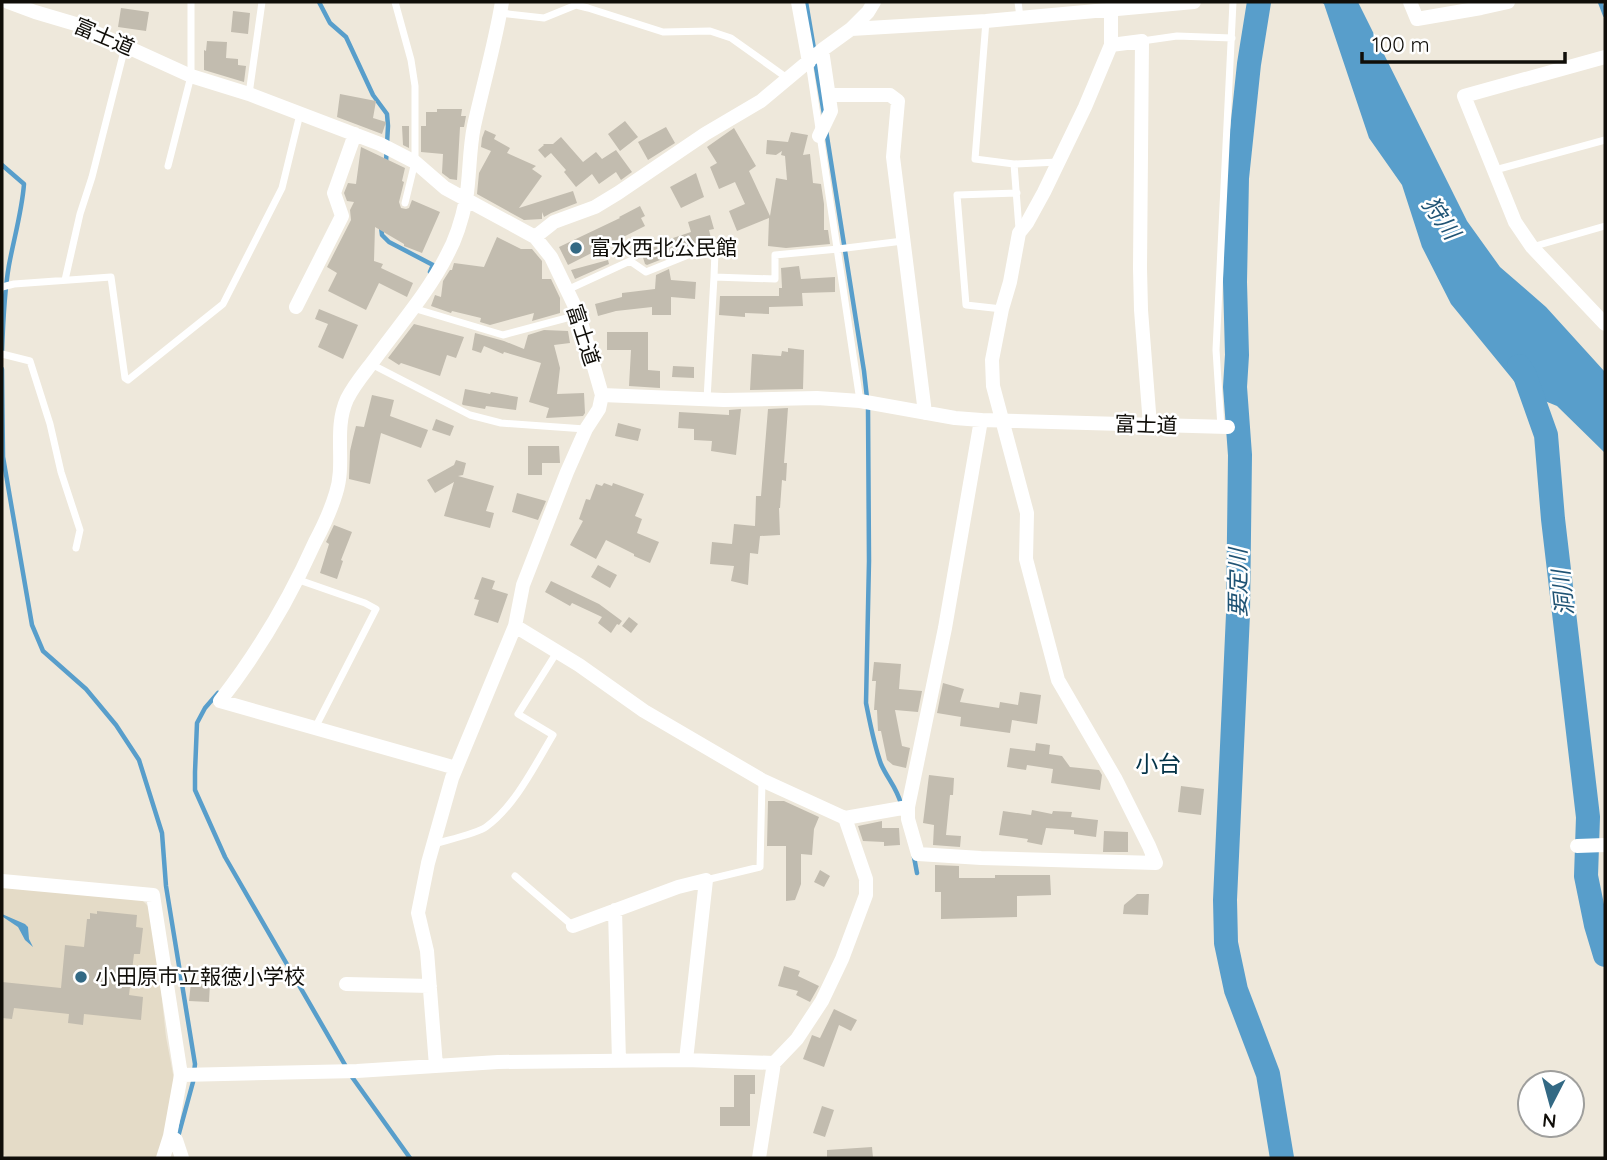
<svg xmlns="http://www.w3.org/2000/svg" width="1607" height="1160" viewBox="0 0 1607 1160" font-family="Quicksand,'Noto Sans JP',sans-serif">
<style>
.built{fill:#e4dbc7}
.water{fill:#589ecb}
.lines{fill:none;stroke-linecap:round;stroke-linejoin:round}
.stream{stroke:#589ecb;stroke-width:4.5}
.river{stroke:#589ecb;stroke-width:24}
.building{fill:#c2bcaf}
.lane{stroke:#fff;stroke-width:7}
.street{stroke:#fff;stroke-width:14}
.poi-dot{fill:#336984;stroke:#fff;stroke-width:2.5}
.labels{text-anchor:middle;stroke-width:5;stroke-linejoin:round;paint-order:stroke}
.street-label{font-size:21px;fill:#100e09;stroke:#fff}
.poi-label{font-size:21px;fill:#100e09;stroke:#fff;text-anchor:start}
.water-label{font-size:23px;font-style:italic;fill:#1f5374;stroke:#fff}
.neighbourhood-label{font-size:23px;fill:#033348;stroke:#fff}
</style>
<rect width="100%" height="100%" fill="#eee8db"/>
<path class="built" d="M2 885 142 900 149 907 153 917 166 1037 176 1090 159 1158H10L2 1154Z"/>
<path class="water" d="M1255 2H1266L1249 64Z
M1321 2H1358L1467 221 1500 267 1546 307 1605 372V453L1557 406 1523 392 1451 304 1422 247 1402 185 1369 138 1324 4Z
M2 914 25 924 28 927 29 939 33 947 25 940 18 927 3 917Z"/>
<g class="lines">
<path class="stream" d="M319 2 330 23 346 37 373 95 387 114 388 126 386 162
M806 2 814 49
M1600 2 1605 15
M815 61 824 114
M826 130 864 371 867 398
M2 165 24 184C22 211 14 238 9 265 4 293 3 323 2 352
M381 227 382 235 389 242 433 265 430 272
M2 369 3 457 32 625 43 651 86 689 116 725 139 760 162 833 166 886 195 1064 193 1082 178 1137
M868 407 869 561 866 703C870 723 874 745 881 764 887 778 897 788 901 804
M218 693 205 708 197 723 195 772V790L225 857 352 1077 410 1158
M914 857 917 873"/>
<path class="river" d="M1259 2 1249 64 1237 178 1235 282 1237 355 1235 387 1240 455 1238 614 1225 900 1226 943 1236 990 1268 1074 1282 1158
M1519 366 1525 376 1546 435 1553 519 1588 817 1586 876 1596 925 1605 955"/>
</g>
<path class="building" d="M121 8 149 12 146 31 118 27Z
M233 11 250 13 248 34 231 32Z
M207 41 227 42 226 58 238 59V65L246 66 244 82 204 70V50L206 51Z
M340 94 376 101 373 118 386 122 382 134 337 117Z
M437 109H462L461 116H466L464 127H460L457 180 450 179 442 173 443 154 421 152V126H426V112H437Z
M625 121 638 137 620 151 608 134Z
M402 126H409V148L403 145Z
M666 127 675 143 648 160 638 142Z
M734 128 756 166 749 171 770 216 776 178 787 180 785 156 781 155 782 151 776 155 766 154 767 140 788 142 791 132 808 135 803 155 810 154 813 183 821 184 824 204V230H828L830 244 786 248 768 246 769 218 737 231 729 211 745 204 735 182 719 189 710 167 717 163 707 147Z
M485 130 496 135 494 139 510 148 507 153 536 166 532 169 542 176 519 208 573 191 577 203 551 213 544 217 542 212V219L524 220 477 194 479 173 491 151 481 147 482 138Z
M561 137 583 162 596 152 602 159 616 150 632 172 621 180 616 172 599 184 592 174 576 187 564 172 566 170 551 153 545 158 538 150 544 145 543 144H553Z
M361 147 405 168 402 181 404 182 399 202 401 208 406 209 409 208 412 200 440 212 422 253 404 246V244L375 227 374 261 383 264 381 268 413 283 407 297 379 283 366 310 328 291 337 273 327 267 351 220 350 210 354 202 347 201 344 193 348 183 356 184Z
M696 173 704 197 681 208 670 187Z
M640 206 645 216 641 218 645 226 568 265 559 247 620 218 619 217Z
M710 215 714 229 709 230 711 238 665 254V258L647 265 645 264 641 251 657 246 658 237H659L662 245 665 244 664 241 691 232 688 222Z
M497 237 521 249H532L542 261V279H551L560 298V313L532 321 534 313 490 325 480 322 481 318 452 311 451 313 431 306 435 295 441 297 443 281 450 270H452L454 263 484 267Z
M608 260 609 264 575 279 571 270Z
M799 266 801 279 835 277V292L802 293 803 306 769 307V314L745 313V317L719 315 720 296H779V288H782L781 268Z
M669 269 671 280 696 282 695 299 671 297V315H652V307L616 311 598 316 595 304 622 297V293L655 289 656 275Z
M319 309 358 325 343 359 318 347 328 324 315 319Z
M414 324 464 337 456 358 447 355 440 376 401 363 399 365 388 358Z
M544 330 568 331 570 343 554 345 560 368 557 394 584 393 585 413 583 416 546 418 549 408 529 402 541 363 504 352 503 354 484 346 481 353 472 350 475 333 504 341 524 349 528 335Z
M607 332H648V370L660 371V388L629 386 631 350H607Z
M788 348 804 350 803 389 750 390 752 354 781 356 782 351 788 352Z
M673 366 694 367V378L672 377Z
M465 389 490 394 491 392 518 397 516 410 486 406 485 409 463 405 462 404Z
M372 395 394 400 390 416 428 430 421 448 381 433 370 484 349 479 350 451 353 438 356 426 364 427Z
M788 408 784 463H787L786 481 782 480 780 508H779L780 535 760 536 758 554 750 553 748 585 731 581 734 566 710 564 712 542 732 544 734 524 755 526 756 496H761L768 409Z
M741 409 736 455 711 451 712 441 694 440V429L678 428 679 412 729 415V410Z
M436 419 454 426 450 436 432 430Z
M618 423 641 429 638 441 615 436Z
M528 446H559L560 463H542V475H528Z
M456 460 466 463 463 475 458 476 494 486 486 511 494 513 490 528 444 516 454 482 435 493 427 480 454 465Z
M604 483 612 486 613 483 644 494 635 516 642 519 637 533 659 542 650 563 634 556V554L606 540 596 559 570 545 583 521 579 519 586 499 590 500 596 484 602 486Z
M517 493 546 501 538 520 512 512Z
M334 525 352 532 341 560 343 561 337 579 320 573 329 544 326 542Z
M598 565 617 575 610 588 591 577Z
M482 577 495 581 492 589 508 594 498 623 474 615 479 600 474 599Z
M551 581 599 604 622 621 619 625 617 624 611 633 598 623 602 617 572 603 570 606 545 592Z
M629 617 638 624 631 633 622 626Z
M874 662 901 664 899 689 922 691 918 712 895 710 902 746 910 748 906 768 893 765 887 760 881 731H878L877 710H874L876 681H872Z
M943 683 964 689 960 702 999 708 1000 702 1018 705 1020 692 1041 695 1037 724 1012 720 1010 733 960 726 961 717 937 713Z
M1036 743 1050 745 1049 754 1062 756 1070 767 1099 770 1102 775 1100 790 1051 783 1053 769 1027 765 1026 770 1007 767 1010 748 1035 751Z
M929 775 954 778 953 795H950L946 835 961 836 960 847 933 845 934 825 923 823Z
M1181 786 1204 789 1201 815 1178 812Z
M768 801H784L819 817 814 829 812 855 801 854V884L795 900 786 901V846H767Z
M1032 810 1052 814 1053 811 1072 812 1071 817 1098 820 1096 837 1074 834V830L1046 828 1042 845 1027 842 1028 839 999 835 1003 811 1031 815Z
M882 821V828H899L900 845 884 846V842L863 841 858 826Z
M1104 831 1128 832V852H1103Z
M935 865 959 866V878H995V875H1050L1051 895 1017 896V917L941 919V892H935Z
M820 870 830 876 824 887 814 882Z
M1137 894H1149L1148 915 1123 914 1124 905Z
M97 911 137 915 136 927 143 928 140 954H134L129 995 143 997 141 1020 84 1014 83 1025 68 1023 69 1014 14 1008 12 1019 2 1018V982L61 988 65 945 84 947 87 919H90V913L97 914Z
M784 966 800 971 798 976 819 986 810 1002 796 995 798 991 778 986Z
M191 982 210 983 209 1002 189 1001Z
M834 1009 857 1020 851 1031 839 1025 824 1067 803 1059 812 1035 820 1038Z
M734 1075H755V1094H750V1126H720V1107H734Z
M822 1106 834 1110 825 1137 813 1133Z
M872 1147 873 1158H827V1150Z"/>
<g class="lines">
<path class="lane" d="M395 2 411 60 415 86V162L405 203
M1018 2 1020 17
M500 13 544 18 576 5 588 8 663 32 710 31 731 38 787 78
M986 21 975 159 1014 164 1058 162
M1142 41 1177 36 1232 38
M809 62 860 401
M249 94 262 2
M1014 164 1019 229
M168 166 191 76V2
M1495 170 1605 140
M1532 247 1605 226
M65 280 80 214 92 177 125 47
M2 287 14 284 111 277 125 378 128 380 223 304 282 188 300 114
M567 290 630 261 646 272 708 247 715 251 714 277
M413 308 503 335 578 315
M1002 309 966 305 957 195 1017 193
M2 354 30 361 50 424 61 472 80 530 76 548
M371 364 470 415 501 423 585 429
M707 399 714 277 775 279V255L838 249 903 241
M1221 427 1216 350 1233 2
M299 580 365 603 376 609 315 728
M434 844C447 840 476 834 486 827 515 806 535 765 553 735L518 714 557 652
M515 876 573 926
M706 880 760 867 762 781"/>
<path class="street" d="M8 2 35 12 79 25 191 76 249 94 380 144 415 162 445 188 535 237 551 257 579 315 602 395 724 400 817 398 860 401 955 418 981 420 1228 427
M798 2 809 62
M1410 2 1417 19 1481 8 1508 2
M851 29 986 21 1194 2
M1111 45 1142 41 1140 268 1141 310 1150 425
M1605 57 1464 96 1515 222 1532 247 1605 324
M829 95H890L898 101 893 157 925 413
M819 136 831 111 822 50
M535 237 554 222 595 207 618 193 705 134 761 101 822 50 851 29 868 12 874 2
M296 307 342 216 334 193 355 134
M981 420 945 628 908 807V819L918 854 981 858 1156 863 1149 846 1115 778 1058 680 1026 559 1027 513 993 386 992 360 1002 309 1010 282 1019 233 1027 223 1044 192 1085 107 1111 45V10L1113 2
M515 626 579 665 644 711 762 780 845 818 866 879V895L842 959 822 1001 797 1039 774 1063
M456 768 220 701C259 651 289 600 315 542 323 527 331 510 336 493 346 463 333 430 347 399 355 383 367 370 377 356 401 323 429 291 447 255 456 239 462 219 466 200 470 176 469 150 474 126 483 85 495 44 502 2
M845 818 908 807
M1577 846 1605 845
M2 881 153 895 181 1075
M615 910 619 1061
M573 926 678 887 706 880 686 1060
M346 984 430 986
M436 1066 427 951 418 913 428 863 452 778 515 626 523 585 567 472 586 429 599 409 602 395
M170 1136 176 1140 182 1158
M163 1158 170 1136 181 1075 357 1071 498 1062 686 1060 774 1063 759 1158"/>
</g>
<g class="poi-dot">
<circle cx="576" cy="248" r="7"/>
<circle cx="81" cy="977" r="7"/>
</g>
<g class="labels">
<g class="street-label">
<text transform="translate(104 37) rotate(23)" y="7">富士道</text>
<text transform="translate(583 335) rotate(72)" y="7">富士道</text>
<text transform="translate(1146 425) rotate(2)" y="7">富士道</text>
</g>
<g class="poi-label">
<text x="590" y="255">富水西北公民館</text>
<text x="95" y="984">小田原市立報徳小学校</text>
</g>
<g class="water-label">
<text transform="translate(1441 218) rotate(55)" y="8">狩川</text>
<text transform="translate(1238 583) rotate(-90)" y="8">要定川</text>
<text transform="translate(1563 593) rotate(-96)" y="8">洞川</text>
</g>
<g class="neighbourhood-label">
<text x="1158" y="772">小台</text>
</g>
</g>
<rect width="1607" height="1160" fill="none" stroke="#100e09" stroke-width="7"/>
<g transform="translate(1551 1104) rotate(186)"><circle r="33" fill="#ffffff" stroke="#9f9f9d" stroke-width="2"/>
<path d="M0-5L12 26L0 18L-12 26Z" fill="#336984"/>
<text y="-10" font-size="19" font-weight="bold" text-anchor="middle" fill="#100e09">N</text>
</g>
<path d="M1362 52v10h203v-10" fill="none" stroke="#100e09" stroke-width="3.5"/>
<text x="1372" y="52" font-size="21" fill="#100e09" stroke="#ffffff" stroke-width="5" paint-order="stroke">100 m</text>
</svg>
